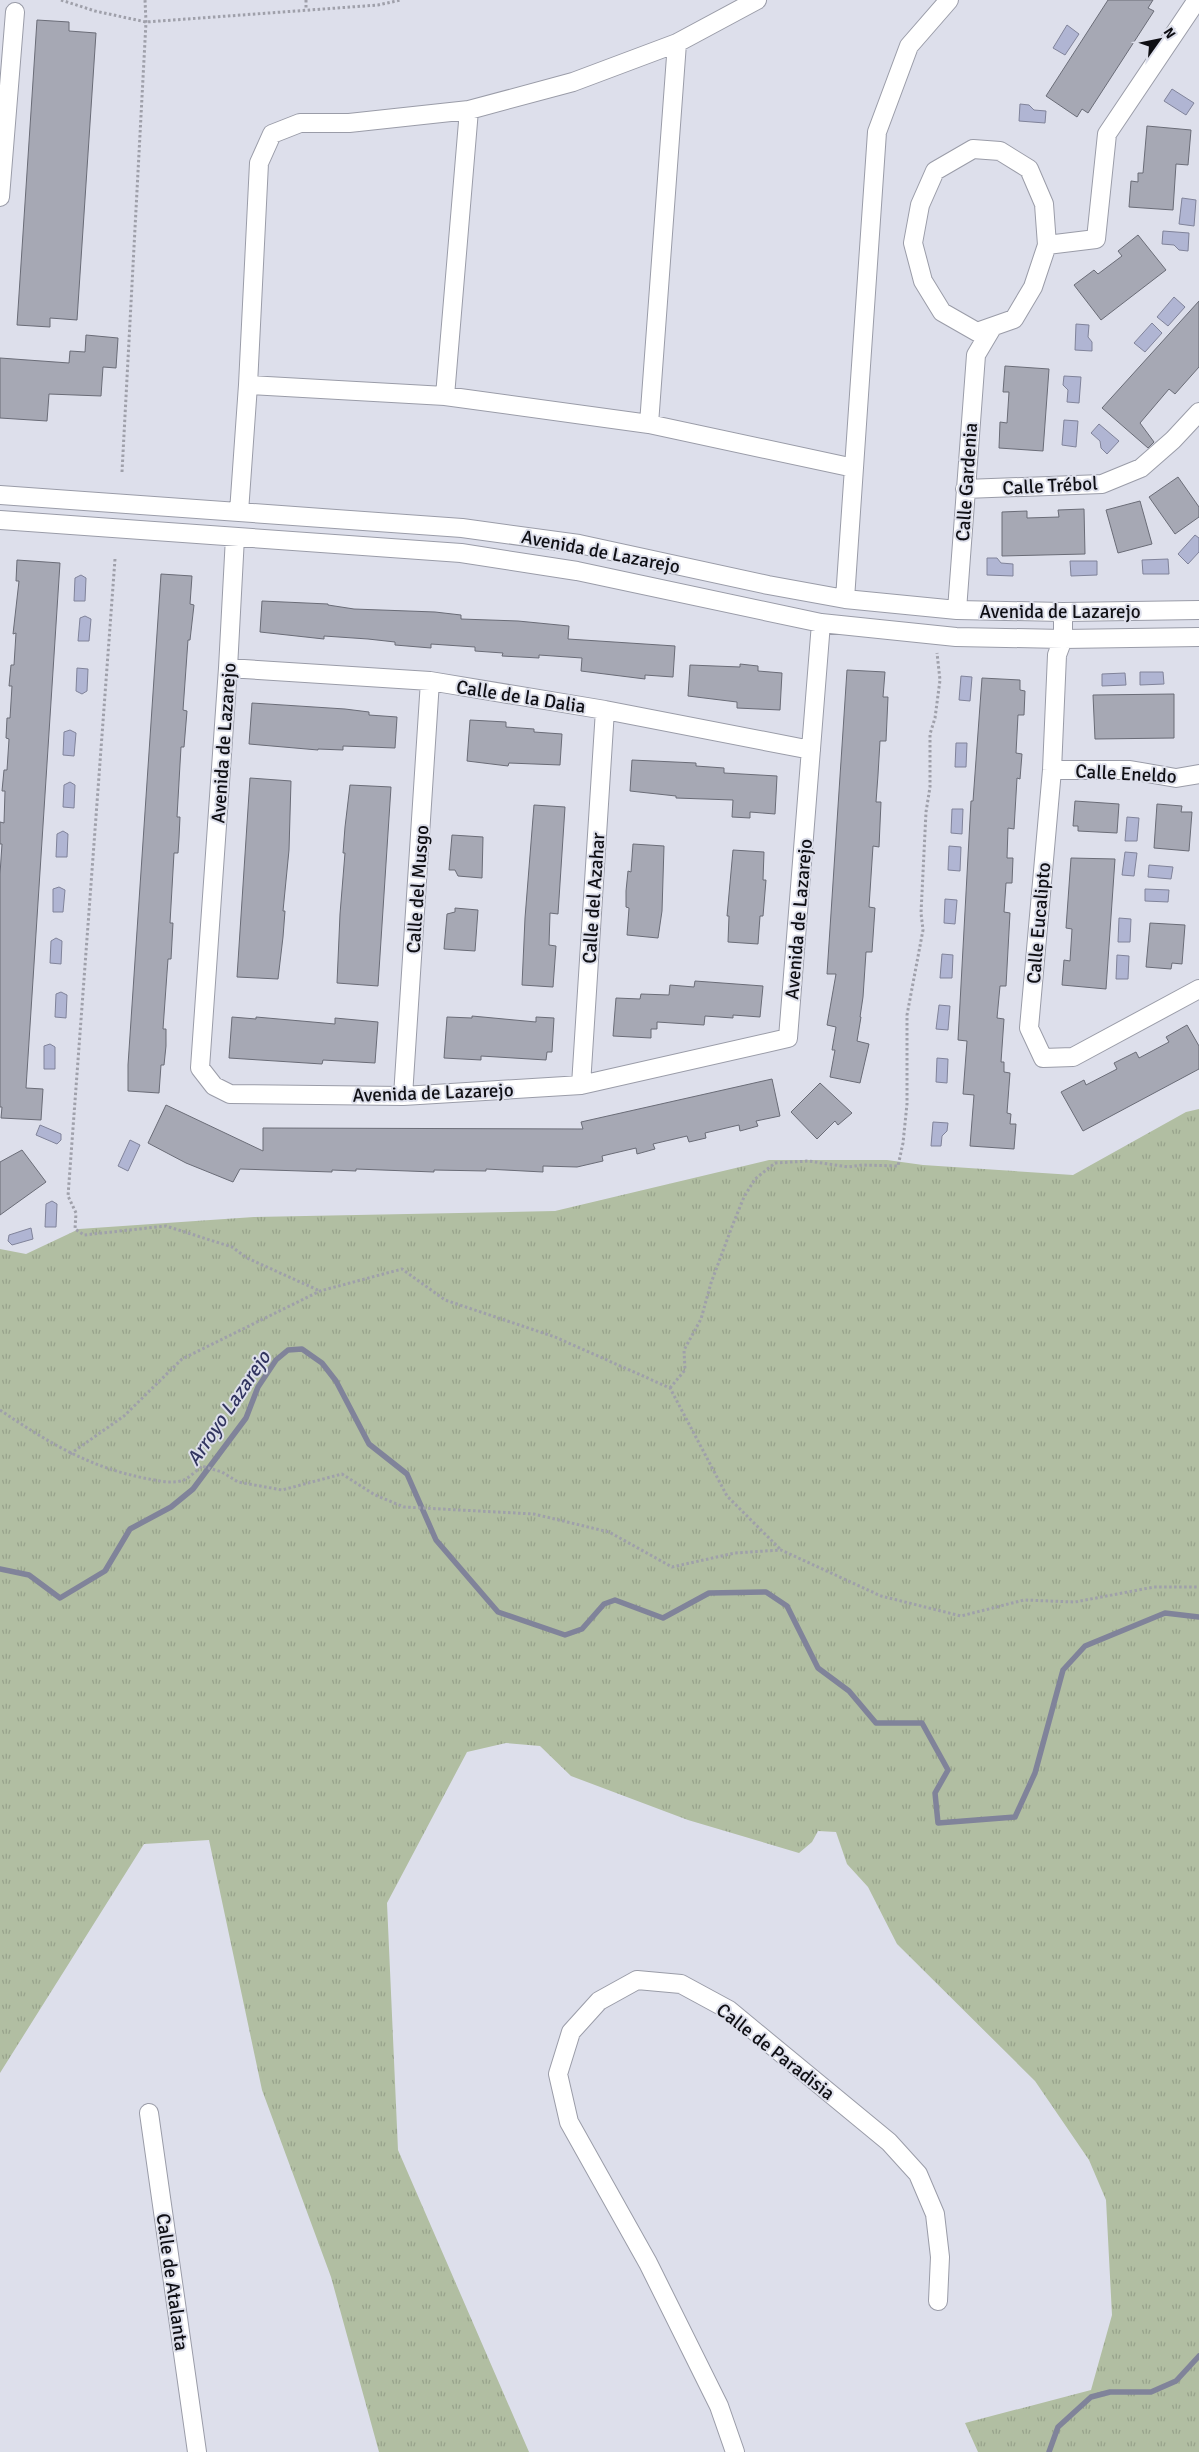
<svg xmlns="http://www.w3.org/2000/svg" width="1199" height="2452" viewBox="0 0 1199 2452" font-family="Signika,sans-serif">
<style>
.grass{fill:url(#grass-tufts)}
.water{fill:#b0b5d3;stroke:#80839a}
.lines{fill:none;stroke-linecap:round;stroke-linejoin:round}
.stream{stroke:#80839a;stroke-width:5.5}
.building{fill:#a6a8b4;stroke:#6a6c77}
.minor-casing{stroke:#9a9ca8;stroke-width:20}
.path{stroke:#9fa0aa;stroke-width:3;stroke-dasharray:2.5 2.5;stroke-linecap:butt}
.minor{stroke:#fff;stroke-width:18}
.labels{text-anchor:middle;stroke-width:4;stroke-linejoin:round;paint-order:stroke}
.street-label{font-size:19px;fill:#0f0f14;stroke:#dddfeb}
.water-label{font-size:20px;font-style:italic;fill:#323560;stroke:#dddfeb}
</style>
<defs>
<pattern id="grass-tufts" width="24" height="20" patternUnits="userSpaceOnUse" patternTransform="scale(1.25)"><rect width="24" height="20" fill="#b1bea2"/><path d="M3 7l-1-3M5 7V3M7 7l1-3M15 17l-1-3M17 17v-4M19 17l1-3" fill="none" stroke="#97a28b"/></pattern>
</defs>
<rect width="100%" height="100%" fill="#dddfeb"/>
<path class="grass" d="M1199 1109V2452H978L965 2423 1091 2390 1112 2315 1106 2200 1089 2160 1035 2081 897 1944 868 1887 847 1864 836 1832 818 1831 812 1842 799 1853 688 1820 571 1776 540 1746 506 1743 467 1752 387 1903 398 2150 529 2452H379L331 2277 262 2090 209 1840 144 1844 0 2073V1249L26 1254 79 1229 254 1217 555 1211 769 1160H887L923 1165 1073 1175 1186 1112Z"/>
<path class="water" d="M1067 25 1079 34 1065 55 1053 48Z
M1172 89 1194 103 1186 115 1164 101Z
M1020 104 1029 105 1034 110 1046 111 1045 123 1019 121Z
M1182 198 1196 200 1194 226 1179 224Z
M1163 231 1189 233 1188 251 1179 250 1174 245 1162 244Z
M1174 297 1185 307 1168 326 1157 317Z
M1152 323 1162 333 1145 352 1134 343Z
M1076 324 1089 325 1088 337 1092 342V351L1075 350Z
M1064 376 1081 377 1079 403 1067 402 1068 390 1063 385Z
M1064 420 1078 421 1076 447 1062 445Z
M1099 424 1119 441 1107 454 1101 448 1100 441 1091 433Z
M1195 535 1199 538V552L1188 564 1178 554Z
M987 558H997L1001 563 1013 564V576L987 575Z
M1168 559 1169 574H1143L1142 560Z
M1070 561H1097V575L1071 576Z
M81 575 86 578 85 601H74L75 578Z
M85 616 91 619 89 641H78L80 618Z
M77 668 88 669 87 691 82 694 76 691Z
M1140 672H1163L1164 684 1140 685Z
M1125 673 1126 685 1102 686V674Z
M961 676 972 677 970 701 959 700Z
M70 730 76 733 74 756 63 755 64 732Z
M956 743H967L966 767H955Z
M70 782 75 785 74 808 63 807 64 785Z
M952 809H963L962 834 951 833Z
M1127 817 1139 818 1137 841H1125Z
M63 831 68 834 67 857H56L57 834Z
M949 846 961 847 960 871 948 870Z
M1125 852 1137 853 1134 876 1122 875Z
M1149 865 1173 867 1171 879 1148 877Z
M59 887 65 890 63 912H53V889Z
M1145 889 1169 890 1168 902 1145 901Z
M945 899 957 900 955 924 944 923Z
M1119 918 1131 919 1130 942H1118Z
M56 938 62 941 61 964 50 963 51 941Z
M942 954 953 955 952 978H940Z
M1117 955 1129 956 1128 979H1116Z
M61 992 67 995 66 1018 55 1017 56 994Z
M939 1005 950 1006 948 1030 936 1029Z
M50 1044 55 1047V1069H44V1046Z
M937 1058 948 1059 947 1083 936 1082Z
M933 1122 948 1123 947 1131 942 1136 941 1146H931Z
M40 1125 61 1134V1140L57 1144 36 1135Z
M130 1140 140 1145 128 1171 118 1166Z
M52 1201 57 1204 56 1227H45L46 1204Z
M31 1228 33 1239 12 1245 8 1241 9 1235Z"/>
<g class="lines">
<path class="stream" d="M0 1569 29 1575 60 1598 105 1571 130 1529 171 1507 193 1489 246 1418 258 1387 276 1360 288 1350 302 1349 322 1363 336 1381 369 1444 407 1474 436 1540 498 1612 565 1635 582 1629 604 1604 615 1600 663 1618 709 1593 766 1592 787 1606 818 1668 849 1691 876 1723H922L948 1770 935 1793 938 1823 1015 1817 1035 1773 1063 1670 1085 1646 1165 1613 1199 1617
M1049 2452 1058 2427 1091 2397 1110 2392H1151L1176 2381 1199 2356"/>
</g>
<path class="building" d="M1108 0H1153L1148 8 1154 11 1088 113 1082 109 1077 117 1046 96Z
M37 20 69 22V31L96 33 77 320 50 318V327L17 325Z
M1147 126 1191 130 1188 165 1176 164 1173 210 1129 207 1131 181 1138 182V173H1143Z
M1138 235 1166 270 1101 320 1074 285 1094 270 1098 274 1122 256 1118 251Z
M1199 301V367L1175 394 1169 389 1140 423 1154 442 1148 448 1102 408Z
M86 335 118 338 116 368 103 367 101 396 49 394 47 421 0 418V358L69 363 70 351 85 352Z
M1005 366 1049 369 1043 451 999 448 1000 422 1007 423 1009 392H1003Z
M1178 477 1199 507V517L1175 534 1149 497Z
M1140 501 1152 544 1118 553 1106 510Z
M1084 509 1085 554 1002 556V512L1027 511V518L1059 517 1058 510Z
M17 560 60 563 26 1088 43 1089 41 1120 1 1118 2 1107H0V874L2 844H0V822L4 823 5 791H2L4 770H7L9 739 6 738 7 718H10L12 686H9L11 665H14L16 633 13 634 19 581H16Z
M161 574 192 576 190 604 194 605 190 640H188L183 710 187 711 184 747H181L177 817H180L179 838 178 853H174L170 923H173L171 959H168L163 1029H166V1046L164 1065H161L159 1093 128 1091V1065Z
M262 601 328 604V605L354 609 435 612 461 615V619L518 621 569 626 568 639 675 646 673 677 645 675V679L581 671 582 658 539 655V658L502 656 503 653 475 651V647L431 644V648L395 645V642L368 639 324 636V639L260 632Z
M740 664 758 666V671L782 673 780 710 737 708V702L688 696 690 665 740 667Z
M847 670 885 672 883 697H888L886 741H880L878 775 876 802H881L879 847 873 846 869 907 875 908 872 952H866L863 997 860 1017H861L857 1041 869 1044 860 1083 830 1077 835 1050H832L836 1027 827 1025 836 974H827Z
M982 678 1020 680V690L1025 691 1024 715H1018L1016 753 1022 754 1020 779 1017 778 1014 829 1008 828 1007 858H1013L1012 883H1006L1004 912 1010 913 1006 986H1000L997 1018 1004 1019 1001 1062H1004V1072L1010 1073 1007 1113 1011 1114 1010 1124H1016L1014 1149 970 1146 974 1095 963 1094 967 1041 958 1040 971 801H973Z
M1174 694V738L1095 739 1093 695Z
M252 703 345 709 369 712V715L397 717 395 748 343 746V750L318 749V750L249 744Z
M470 720 506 722V727L534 729V732L562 734 560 765 509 763 508 766 467 761Z
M632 760 696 763V766L724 768V773L777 776 775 814 750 812V818L732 817 733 800 676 798V796L630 791Z
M250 778 291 781 289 850 283 911H285L283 937 278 979 237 977Z
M350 785 391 787 378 986 337 983 340 914 345 853H343L345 827Z
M1075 801 1119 804 1117 833 1078 831V826H1073Z
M1157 804 1182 806 1181 812H1192L1189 851 1154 848Z
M534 805 565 807 558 914 550 913 549 945 556 946 553 987 522 985 525 918Z
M452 835 483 837 482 878 458 876 455 870H449Z
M633 844 664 846 662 911 658 938 627 935 629 908 626 907V891L628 871 631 872Z
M733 850 764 852 763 880H766L763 916H760L758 944 728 942 729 916H727Z
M1071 858 1115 859 1106 989 1062 985 1064 960 1070 961 1072 929 1066 928Z
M455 908 478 910 475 951 444 949 447 914 455 912Z
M1150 923 1185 925 1182 964 1172 963 1171 969 1146 967Z
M695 981 763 986 760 1017 733 1015V1018L705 1016 704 1025 657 1022V1029H651V1038L613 1036 616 998 640 999 641 994 669 995 670 985 694 987Z
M472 1016 536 1022V1017L554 1018 552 1052H547L546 1060 481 1056V1060L444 1058 447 1017 472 1018Z
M232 1017 256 1019V1017L335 1024V1018L378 1022 375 1063 323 1060 322 1064 229 1058Z
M1187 1025 1199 1046V1069L1083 1131 1061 1092 1084 1080 1086 1085 1117 1069 1114 1063 1136 1052 1139 1058 1169 1042 1166 1037Z
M772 1079 780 1116 756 1121 758 1126 740 1131 739 1125 705 1133 706 1138 689 1142 687 1136 653 1144 655 1149 637 1154 636 1148 602 1156 603 1161 577 1167 543 1166V1172L486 1169V1171L434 1170V1172L356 1169V1171L332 1170V1172L240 1169 233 1182 186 1163 148 1143 166 1105 263 1151V1128L583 1129 581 1122Z
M820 1083 852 1113 838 1125 835 1121 817 1139 791 1112Z
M22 1150 46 1182 0 1215V1162Z"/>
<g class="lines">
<defs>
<path id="minor" d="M973 149 1000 151 1029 169 1044 204 1047 245 1033 287 1014 319 977 332 942 312 923 281 913 243 920 205 935 171Z
M0 197 15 12
M1047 245 1096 239 1107 134 1197 0
M248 385 445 396 649 424 854 468
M445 396 469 110
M649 424 677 43
M965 489 1102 484 1141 468 1173 440 1199 412
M0 495 462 528 579 544 768 585 845 599 957 610 1063 612 1199 610
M239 512 248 385 259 163 272 134 300 123H349L469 110 573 82 677 43 757 0
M0 520 461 553 577 571 821 623 956 637 1063 639 1199 637
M235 537 228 668 200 1068 214 1086 230 1094 403 1096 581 1085 788 1038 821 623
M845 599 877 132 909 46 949 0
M957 610 976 355 992 328
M1063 612V639L1057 655 1052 770 1029 1028 1043 1058 1073 1057 1199 989
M228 668 430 681 605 710 811 750
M1052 770H1130L1176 778 1199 774
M581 1085 605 710
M403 1096 430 681
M149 2113 197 2452
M735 2452 719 2406 648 2263 569 2122 558 2074 571 2032 599 2001 637 1980 681 1984 729 2010 889 2142 918 2174 935 2214 940 2257 938 2301"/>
</defs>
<use href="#minor" class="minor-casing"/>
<path class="path" d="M61 0 95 11 146 22 378 5 401 0
M306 0V10
M122 472 146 22 145 0
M115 559 68 1196 76 1213 75 1229 84 1235 166 1226 232 1247 247 1258 320 1291
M670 1388 685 1370 684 1350 701 1319 711 1283 733 1224 744 1197 755 1179 775 1163 809 1161 848 1167 862 1165 898 1166 903 1143 907 1104V1015L923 930 921 913 926 812 930 787V734L935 718 940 680 937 653
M0 1410C49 1443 90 1468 149 1479 159 1481 173 1484 184 1480 190 1477 197 1470 202 1466L222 1472 238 1482 282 1490 342 1474 375 1495 404 1507 534 1514 609 1532 672 1567 735 1553 781 1550 881 1596 961 1616 1024 1600 1075 1602 1154 1587H1199
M70 1454 124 1416 182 1359 320 1291 402 1269 445 1300 555 1337 670 1388 727 1496 781 1550"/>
<use href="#minor" class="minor"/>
</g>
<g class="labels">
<g class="street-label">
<text transform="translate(966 482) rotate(-86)" y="7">Calle Gardenia</text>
<text transform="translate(1050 485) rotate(-3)" y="7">Calle Trébol</text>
<text transform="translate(601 551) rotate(11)" y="7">Avenida de Lazarejo</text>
<text x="1060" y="618">Avenida de Lazarejo</text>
<text transform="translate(521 696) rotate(9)" y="7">Calle de la Dalia</text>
<text transform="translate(223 743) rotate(-86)" y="7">Avenida de Lazarejo</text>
<text transform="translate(1126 773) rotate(3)" y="7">Calle Eneldo</text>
<text transform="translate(417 889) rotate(-86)" y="7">Calle del Musgo</text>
<text transform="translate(593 898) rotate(-86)" y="7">Calle del Azahar</text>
<text transform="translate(798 919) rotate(-85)" y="7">Avenida de Lazarejo</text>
<text transform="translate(1038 923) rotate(-85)" y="7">Calle Eucalipto</text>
<text transform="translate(433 1092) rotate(-2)" y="7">Avenida de Lazarejo</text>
<text transform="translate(776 2051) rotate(38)" y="7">Calle de Paradisia</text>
<text transform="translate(173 2282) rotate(82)" y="7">Calle de Atalanta</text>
</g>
<g class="water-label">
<text transform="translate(228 1408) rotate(-56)" y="7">Arroyo Lazarejo</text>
</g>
</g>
<g transform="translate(1159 40) rotate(57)" stroke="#dddfeb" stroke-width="4" paint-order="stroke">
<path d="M0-4L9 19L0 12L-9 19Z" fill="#0f0f14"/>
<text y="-8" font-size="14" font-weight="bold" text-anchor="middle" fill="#0f0f14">N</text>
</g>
</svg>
